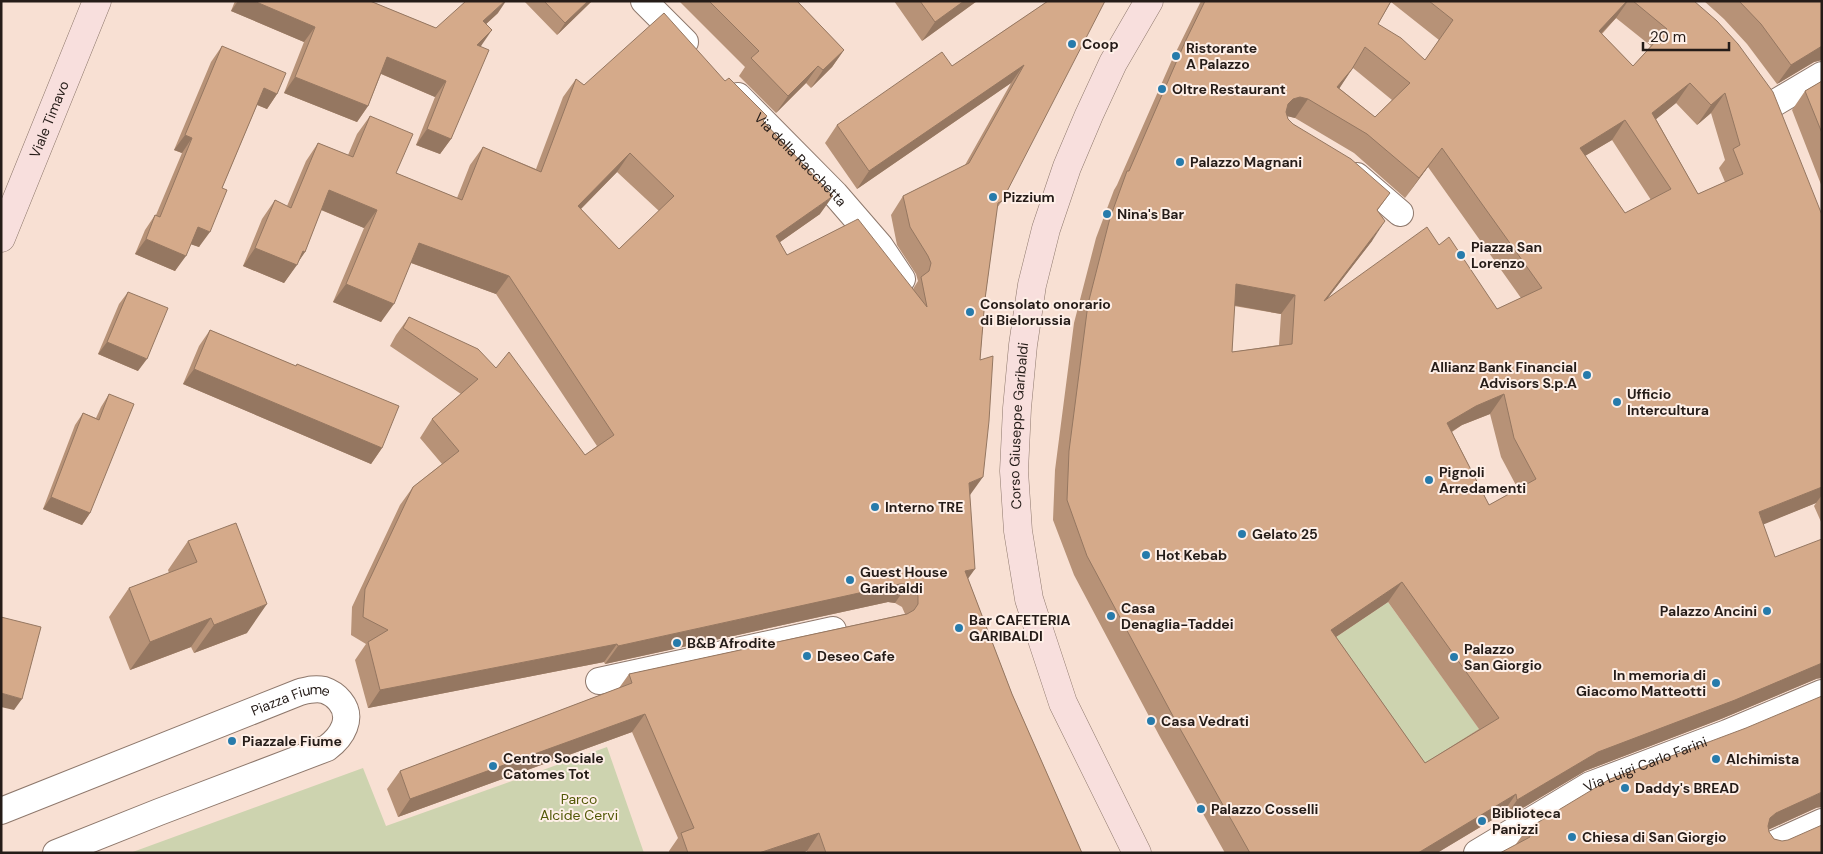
<svg xmlns="http://www.w3.org/2000/svg" width="1823" height="854" viewBox="0 0 1823 854" font-family="'DM Sans',sans-serif">
<style>
.green{fill:#cdd3af}
.lines{fill:none;stroke-linecap:round;stroke-linejoin:round}
.street-casing{stroke:#8e786c;stroke-width:28}
.secondary-casing{stroke:#8e786c;stroke-width:29}
.street{stroke:#fff;stroke-width:26}
.secondary{stroke:#f8dfdd;stroke-width:28}
.wall{fill:#b79277;fill-rule:evenodd}
.shaded-wall{fill:#957761}
.building{fill:#d5aa8a;stroke:#957761;fill-rule:evenodd}
.poi-dot{fill:#277bab;stroke:#feefe7;stroke-width:2}
.labels{text-anchor:middle;stroke-width:4;stroke-linejoin:round;paint-order:stroke}
.poi-label{font-size:14px;font-weight:bold;fill:#251c18;stroke:#feefe7;text-anchor:start}
.street-label{font-size:14px;fill:#251c18;stroke:#feefe7}
.park-label{font-size:14px;fill:#525806;stroke:#feefe7}
</style>
<rect width="100%" height="100%" fill="#f8e0d3"/>
<path class="green" d="M1388 602 1485 737 1412 782 1318 649Z
M607 747 644 853H130L363 768 386 826Z"/>
<g class="lines">
<defs>
<g id="street">
<path d="M644 1 685 42"/>
<path id="s1" d="M738 96 835 194 880 246 902 279"/>
<path d="M1773 104 1822 75"/>
<path d="M1357 176 1400 213"/>
<path d="M599 681 833 630"/>
<path id="s2" d="M1 811 300 692C308 690 315 688 324 690 330 692 336 696 340 701 354 718 342 737 327 748L159 812 56 853"/>
<path d="M1769 846 1822 822"/>
<path id="s3" d="M1477 853 1590 785 1727 733 1822 693"/>
</g>
<g id="secondary">
<path id="s4" d="M1 238 97 1"/>
<path id="s5" d="M1137 853 1063 703 1036 621 1029 599 1018 531 1014 471 1017 408 1023 345 1032 285 1046 229 1067 167 1089 115 1113 63 1149 1"/>
</g>
</defs>
<use href="#street" class="street-casing"/>
<use href="#secondary" class="secondary-casing"/>
<use href="#street" class="street"/>
<use href="#secondary" class="secondary"/>
</g>
<path class="wall" d="M235 1H370L436 28 498 13 486 24 481 46 451 139 440 154 416 145 435 97 381 74 368 106 357 122 284 93 304 42 231 11Z
M524 1H592L557 35Z
M679 1H797L844 50 832 67 811 88 806 83 776 113 739 76 745 67Z
M894 1H977L922 41Z
M1048 1 1002 201 997 208 985 299 980 360 970 495 968 579 1012 694 1082 853H807V851L802 853H669V851L678 838 632 732 398 817 387 789 400 771 619 688 629 674 905 614 902 607 895 603 888 602 605 664 604 662 368 708 355 660 366 644 351 635 352 607 400 505 413 487 442 464 420 438 432 419 461 394 390 346 396 335 409 317 496 368 585 455 597 446 496 294 411 263 381 322 333 302 364 228 321 210 305 252 284 283 243 266 262 219 275 200 287 206 306 161 318 143 348 155 357 134 370 116 396 173 457 198 470 165 483 147 536 169 563 97 576 79 584 85 725 81 763 122 820 214 780 242 787 255 913 289 918 281 916 274 897 245 891 215 903 196 965 165 1011 83 857 189 825 143 837 125 952 66ZM617 172 659 211 619 249 581 209Z
M1201 1H1694L1822 215V524L1814 506 1816 503 1763 524 1816 679 1721 719 1585 771 1504 819 1502 814 1437 853H1225L1160 737 1074 575 1053 520 1055 470 1074 323 1096 238 1114 190 1117 185 1171 62ZM1391 2 1439 40 1425 60 1378 24ZM1616 18 1651 46 1633 66 1602 34ZM1353 68 1392 100 1375 117 1339 88ZM1676 103 1697 125 1711 113 1725 160 1719 168 1725 182 1698 194 1656 119ZM1287 116 1295 118 1354 153 1405 198 1428 167 1521 298 1497 309 1439 245 1327 299 1372 241 1377 211 1390 193 1293 124 1288 119ZM1612 140 1651 200 1625 213 1585 156ZM1234 306 1281 314 1279 345 1232 352ZM1490 414 1501 457 1518 489 1489 505 1452 432 1462 425ZM1388 602 1479 729 1425 763 1336 637Z
M1704 1H1822V60L1814 62 1777 84 1747 44 1724 19Z
M222 46 277 94 267 109 257 105 222 188 199 247 191 244 175 271 135 254 145 230 155 215H156L182 153 174 150 211 62Z
M1822 81V187L1792 110 1805 91Z
M128 292 138 371 98 354 119 304Z
M210 330 296 366 297 364 382 448 371 464 183 384 199 346Z
M109 394 90 513 82 525 43 509 75 425 83 413 96 418 101 407Z
M188 541 247 633 194 653 191 647 130 670 109 617 129 588 169 573 168 570Z
M1746 728 1816 808 1768 830 1769 832 1774 839 1822 853 1516 844 1527 829Z"/>
<path class="shaded-wall" d="M238 1H254L315 27 304 42 231 11Z
M505 1H506L498 13 472 37 483 21Z
M588 1H592L557 35 565 23Z
M964 1H977L922 41 935 22Z
M1627 1H1628L1616 18 1585 50 1599 31Z
M492 30 481 46 466 60 477 45Z
M1822 46V60L1814 62 1777 84 1791 65Z
M844 50 832 67 811 88 823 70Z
M387 57 446 81 435 97 377 72Z
M1024 65 1011 83 857 189 869 171Z
M818 66 806 83 776 113 788 96Z
M1352 69 1339 89 1337 87Z
M295 77 368 106 357 122 284 93Z
M1690 83 1676 103 1639 133 1652 113Z
M264 88 277 94 267 109 253 103Z
M1725 93 1711 113 1697 125 1711 105Z
M1300 97 1308 99 1295 118 1287 116 1274 124 1288 104 1293 99Z
M1625 120 1612 140 1566 167 1580 148Z
M427 129 451 139 440 154 416 145Z
M185 135 192 138 182 153 174 150Z
M1442 148 1428 167 1405 198 1419 178Z
M630 153 617 172 566 224 578 206Z
M329 190 377 210 364 228 317 208Z
M833 196 820 214 763 254 776 236Z
M1385 221 1372 241 1310 321 1324 301Z
M198 227 210 232 199 247 187 243Z
M146 239 186 256 175 271 135 254Z
M419 243 509 276 496 294 406 261Z
M255 248 303 251 305 252 296 265H297L284 283 243 266Z
M346 284 394 304 381 322 333 302Z
M1236 284 1295 295 1281 314 1222 303Z
M107 342 147 359 138 371 98 354Z
M194 369 382 448 371 464 183 384Z
M1504 394 1490 414 1462 425 1433 443 1447 423 1476 406Z
M983 477 970 495 969 483Z
M1822 487V495L1816 503 1745 532 1759 512Z
M51 497 90 513 82 525 43 509Z
M975 569 962 587 965 571Z
M1402 582 1388 602 1318 649 1331 630Z
M900 584H908L895 603 888 602 605 664 618 646Z
M267 604 247 633 194 653 214 625Z
M211 618 191 647 130 670 150 642Z
M617 644 604 662 368 708 380 690Z
M1822 663V678L1816 679 1721 719 1585 771 1504 819 1517 800 1598 752Z
M1 693 22 699 14 710 1 707Z
M645 714 632 732 398 817 410 799Z
M1822 792V807L1816 808 1763 832 1770 818 1776 813Z
M1516 794 1502 814 1437 853H1418Z
M819 833 807 851 802 853H759Z"/>
<path class="building" d="M254 1H370L436 28 466 1H505L483 21 492 30 477 45 489 50 451 139 427 129 446 81 387 57 368 106 295 77 315 27Z
M544 1H588L565 23Z
M709 1H797L844 50 823 70 818 66 788 96 751 58 759 51Z
M920 1H964L935 22Z
M1048 1H1105L1002 201 998 203 985 299 980 360 993 356 989 421 983 477 969 483 975 569 965 571 1012 694 1082 853H826L819 833 759 853H688L681 833 694 828 645 714 410 799 400 771 632 683 629 674 907 614 914 610 918 604V596L914 588 908 584H900L618 646 617 644 380 690 368 642 388 630 363 617 365 589 413 487 459 451 432 419 478 379 403 328 409 317 478 349 496 368 509 352 585 455 614 435 509 276 419 243 394 304 346 284 377 210 329 190 305 252 303 251 297 265 255 248 275 200 291 208 318 143 353 157 370 116 413 134 396 173 462 200 483 147 541 172 576 79 584 85 664 13 725 81 729 78 767 116 763 121 833 196 776 236 787 255 858 219 927 307 921 277 929 271 931 263 928 256 910 227 903 196 969 163 1024 65 869 171 837 125 942 52 952 66ZM630 153 674 196 619 249 578 206Z
M1205 1H1391L1378 24 1401 38 1425 60 1453 20 1429 1H1627L1599 31 1633 66 1667 29 1633 1H1694L1717 21 1738 44 1773 92 1822 215V487L1759 512 1775 557 1822 539V663L1735 700 1598 752 1517 800 1516 794 1418 853H1250L1174 718 1087 556 1067 500 1069 451 1088 304 1110 218 1127 171H1129L1185 42ZM1365 47 1410 83 1375 117 1337 87 1352 69ZM1690 83 1711 105 1725 93 1740 145 1733 149 1743 174 1698 194 1652 113ZM1300 97 1308 99 1367 134 1419 178 1442 148 1542 288 1497 309 1449 237 1439 245 1427 227 1324 301 1385 221 1377 210 1390 193 1351 159 1293 124 1288 119 1286 112 1288 104 1293 99ZM1625 120 1671 189 1625 213 1580 148ZM1236 284 1295 295 1292 344 1232 352ZM1504 394 1514 438 1536 479 1489 505 1447 423 1476 406ZM1402 582 1499 718 1425 763 1331 630Z
M1739 1H1822V46L1791 65 1761 24Z
M222 46 286 73 277 94 264 88 222 188 227 190 210 232 198 227 186 256 146 239 155 215 160 217 192 138 185 135Z
M1822 81V133L1805 91Z
M128 292 168 308 147 359 107 342Z
M210 330 296 366 297 364 399 406 382 448 194 369Z
M109 394 134 404 90 513 51 497 83 413 99 420Z
M236 523 267 604 214 625 211 618 150 642 129 588 197 562 188 541Z
M1 617 41 627 22 699 1 693Z
M1822 696V792L1776 813 1770 818 1768 826 1769 832 1774 839 1782 841 1788 840 1822 825V853H1500L1530 837 1527 829 1610 779 1746 728Z"/>
<g class="poi-dot">
<circle cx="1072" cy="44" r="5"/>
<circle cx="1176" cy="56" r="5"/>
<circle cx="1162" cy="89" r="5"/>
<circle cx="1180" cy="162" r="5"/>
<circle cx="993" cy="197" r="5"/>
<circle cx="1107" cy="214" r="5"/>
<circle cx="1461" cy="255" r="5"/>
<circle cx="970" cy="312" r="5"/>
<circle cx="1587" cy="375" r="5"/>
<circle cx="1617" cy="402" r="5"/>
<circle cx="1429" cy="480" r="5"/>
<circle cx="875" cy="507" r="5"/>
<circle cx="1242" cy="534" r="5"/>
<circle cx="1146" cy="555" r="5"/>
<circle cx="850" cy="580" r="5"/>
<circle cx="1767" cy="611" r="5"/>
<circle cx="1111" cy="616" r="5"/>
<circle cx="959" cy="628" r="5"/>
<circle cx="677" cy="643" r="5"/>
<circle cx="807" cy="656" r="5"/>
<circle cx="1454" cy="657" r="5"/>
<circle cx="1716" cy="683" r="5"/>
<circle cx="1151" cy="721" r="5"/>
<circle cx="232" cy="741" r="5"/>
<circle cx="1716" cy="759" r="5"/>
<circle cx="493" cy="766" r="5"/>
<circle cx="1625" cy="788" r="5"/>
<circle cx="1201" cy="809" r="5"/>
<circle cx="1482" cy="821" r="5"/>
<circle cx="1572" cy="837" r="5"/>
</g>
<g class="labels">
<g class="poi-label">
<text x="1082" y="49">Coop</text>
<text x="1186" y="53">Ristorante<tspan x="1186" dy="16">A Palazzo</tspan></text>
<text x="1172" y="94">Oltre Restaurant</text>
<text x="1190" y="167">Palazzo Magnani</text>
<text x="1003" y="202">Pizzium</text>
<text x="1117" y="219">Nina's Bar</text>
<text x="1471" y="252">Piazza San<tspan x="1471" dy="16">Lorenzo</tspan></text>
<text x="980" y="309">Consolato onorario<tspan x="980" dy="16">di Bielorussia</tspan></text>
<text x="1577" y="372" text-anchor="end">Allianz Bank Financial<tspan x="1577" dy="16">Advisors S.p.A</tspan></text>
<text x="1627" y="399">Ufficio<tspan x="1627" dy="16">Intercultura</tspan></text>
<text x="1439" y="477">Pignoli<tspan x="1439" dy="16">Arredamenti</tspan></text>
<text x="885" y="512">Interno TRE</text>
<text x="1252" y="539">Gelato 25</text>
<text x="1156" y="560">Hot Kebab</text>
<text x="860" y="577">Guest House<tspan x="860" dy="16">Garibaldi</tspan></text>
<text x="1121" y="613">Casa<tspan x="1121" dy="16">Denaglia-Taddei</tspan></text>
<text x="1757" y="616" text-anchor="end">Palazzo Ancini</text>
<text x="969" y="625">Bar CAFETERIA<tspan x="969" dy="16">GARIBALDI</tspan></text>
<text x="687" y="648">B&amp;B Afrodite</text>
<text x="1464" y="654">Palazzo<tspan x="1464" dy="16">San Giorgio</tspan></text>
<text x="817" y="661">Deseo Cafe</text>
<text x="1706" y="680" text-anchor="end">In memoria di<tspan x="1706" dy="16">Giacomo Matteotti</tspan></text>
<text x="1161" y="726">Casa Vedrati</text>
<text x="242" y="746">Piazzale Fiume</text>
<text x="503" y="763">Centro Sociale<tspan x="503" dy="16">Catomes Tot</tspan></text>
<text x="1726" y="764">Alchimista</text>
<text x="1635" y="793">Daddy's BREAD</text>
<text x="1211" y="814">Palazzo Cosselli</text>
<text x="1492" y="818">Biblioteca<tspan x="1492" dy="16">Panizzi</tspan></text>
<text x="1582" y="842">Chiesa di San Giorgio</text>
</g>
<g class="street-label">
<text dy="5" stroke="none"><textPath href="#s4" startOffset="128">Viale Timavo</textPath></text>
<text dy="5" stroke="none"><textPath href="#s1" startOffset="89">Via della Racchetta</textPath></text>
<text dy="5" stroke="none"><textPath href="#s5" startOffset="451">Corso Giuseppe Garibaldi</textPath></text>
<text dy="5" stroke="none"><textPath href="#s2" startOffset="311">Piazza Fiume</textPath></text>
<text dy="5" stroke="none"><textPath href="#s3" startOffset="191">Via Luigi Carlo Farini</textPath></text>
</g>
<g class="park-label">
<text x="579" y="804">Parco<tspan x="579" dy="16">Alcide Cervi</tspan></text>
</g>
</g>
<rect width="1823" height="854" fill="none" stroke="#251c18" stroke-width="5"/>
<path d="M1643 42v8h86v-8" fill="none" stroke="#251c18" stroke-width="2.5"/>
<text x="1650" y="42" font-size="15" fill="#251c18" stroke="#feefe7" stroke-width="4" paint-order="stroke">20 m</text>
</svg>
